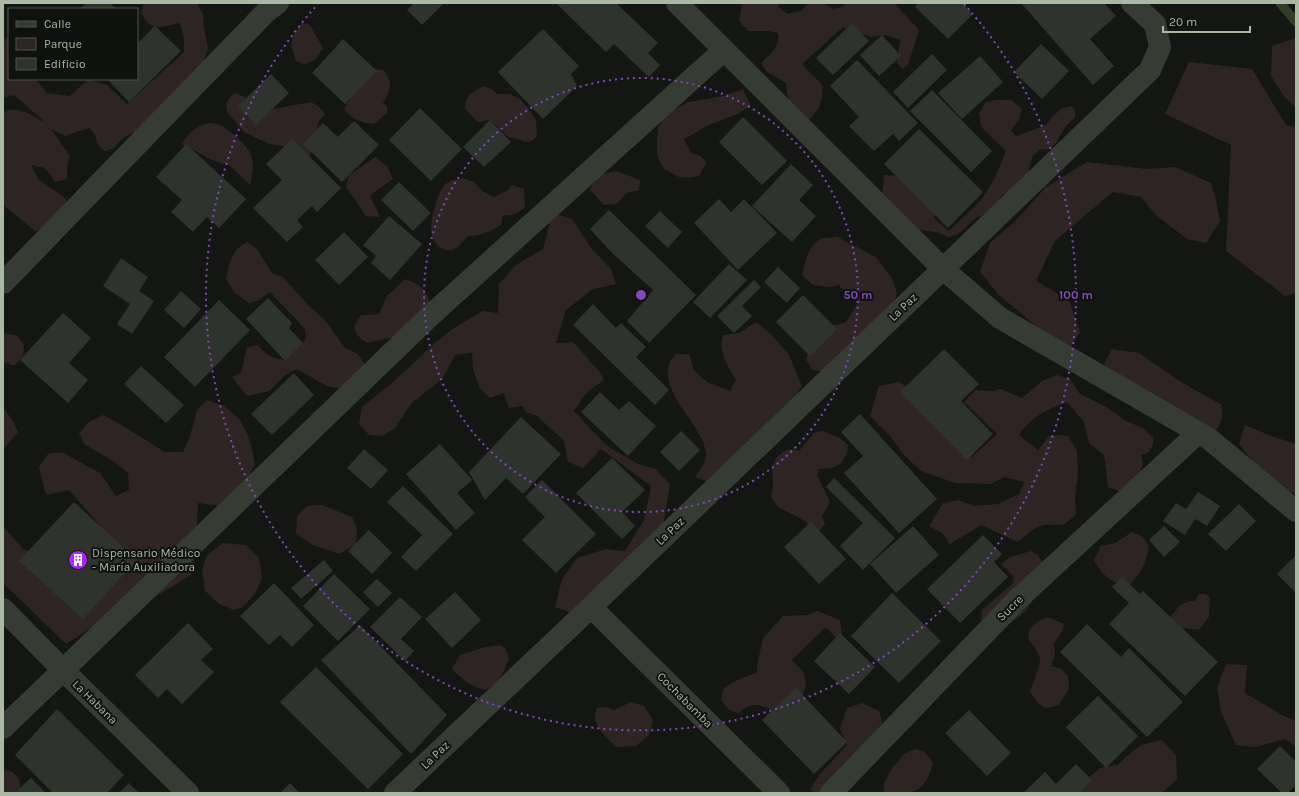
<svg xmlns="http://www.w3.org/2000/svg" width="1299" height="796" viewBox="0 0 1299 796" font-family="Karla,sans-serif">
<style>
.green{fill:#2e2423}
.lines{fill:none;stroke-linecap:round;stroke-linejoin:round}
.stream{stroke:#333b29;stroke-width:9}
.building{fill:#2f332e}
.minor{stroke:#363b34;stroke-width:22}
.ring{fill:none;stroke:#8548ba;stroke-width:2;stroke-dasharray:2 4}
.labels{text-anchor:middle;stroke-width:4;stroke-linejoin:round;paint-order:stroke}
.street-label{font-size:12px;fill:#abb8a4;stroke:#0f110f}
.poi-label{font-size:12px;fill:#abb8a4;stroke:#0f110f;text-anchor:start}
.centre{fill:#8548ba;stroke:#0f110f;stroke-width:2}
.ring-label{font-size:12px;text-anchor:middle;font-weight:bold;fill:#8548ba;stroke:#0f110f;stroke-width:4;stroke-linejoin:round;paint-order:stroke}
</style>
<rect width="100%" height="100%" fill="#141614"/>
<path class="green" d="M144 3H197L203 14 204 28 208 48 201 71 145 126 123 138 113 149 104 151 97 144 95 134 89 128 65 136 51 129 70 156 67 167V179L55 182 45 168 31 165 38 179 65 198 68 207 56 233 35 231 3 205V113C18 103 32 117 45 122L14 95 3 98V42L9 36V79H35L47 93 70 96 88 79 107 85 127 104 184 52V39L180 23C161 26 152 34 141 13Z
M744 3H778L779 7 787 14 801 11 808 3H822L834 9 844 6 845 3H894L919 30 908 65 902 69 897 63 900 40 885 35 871 37 843 27 802 64 823 86C822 104 820 109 808 121L792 112 787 94 786 83 767 72 761 63C771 53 780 48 778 33L768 31H748L739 21 742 5Z
M302 23 310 25 323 48 315 60 304 64 296 61C290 43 289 38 302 23Z
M1296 38V107L1285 98 1271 76 1272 46Z
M1189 62 1252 69 1286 125 1296 127V293L1285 296 1226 251 1231 145 1165 114Z
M374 69 384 70C393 84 391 89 383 103L387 107V113L374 124C362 123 351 119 344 109L355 90Z
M484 86 493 90 497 94H510L520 99 527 107 536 120 537 136 532 141 525 142 519 139 508 137 490 120 478 122 465 109C465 95 472 92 484 86Z
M743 89 751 106 737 114 709 125 684 139 691 153 700 156 707 162 699 176 689 178 679 177 664 169 657 156V139L658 127 668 113 688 102 724 96Z
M236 93 246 98 251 106 273 109 311 102 318 106 325 114 318 122 315 147 309 156 297 155 282 146 269 144 244 132 227 112 226 104 230 97Z
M996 100H1011L1022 109 1019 119 1011 131 1016 136 1046 125 1052 117 1062 108 1071 106 1075 110V117L1066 126 1056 143 1049 149 1039 150 1032 157 1028 174 1010 191 1001 196 997 207 986 215 977 217 957 235 948 237 936 232 911 229 882 195 884 175 902 176 937 202 934 218 949 231 981 200 995 178 1006 151 981 126 979 113 986 102Z
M209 123C220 123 226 128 234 135 254 152 256 160 250 185L230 166 212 160 182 144C190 131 194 128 209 123Z
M375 157 388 167 393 179 370 195 380 217 366 216 346 187 349 175Z
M1087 162 1147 169 1175 167 1211 183 1216 200 1220 221 1206 243 1187 239 1156 215 1141 197 1113 192 1055 241 1036 281 1069 300 1080 332 1071 346 1044 333 999 295 980 272 990 243 1016 220 1046 187Z
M616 171 640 180 639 190 626 193 617 204 604 205 590 190C597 174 599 175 616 171Z
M462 178 474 182 482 191 494 197 508 190 512 185 524 189 525 206C518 214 513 216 503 215L501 225C490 232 481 236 468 236 463 241 459 248 452 250 439 252 431 240 431 228 431 217 438 189 447 183 451 180 457 179 462 178Z
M557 214 572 219 592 249 611 269 616 284 593 289 566 310 556 343 573 342 599 371 604 380 587 392 574 411 607 446 640 465 654 468 670 484 662 533 573 613 555 607 562 579 577 558 606 549 625 551 644 520 651 486 601 449 583 468 568 462 564 441 537 416 526 412 522 406 509 408 505 398 504 393 490 398 480 389 473 370 472 353 455 355 443 378 411 404 395 428 382 436 369 435 359 424 362 407 392 383 437 341 454 328 483 311 498 313 499 284 516 265 543 249 550 222Z
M837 237 861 249 877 258 893 280 897 294 891 310 827 372 812 370 806 359 811 342 828 327 846 322 858 303 847 296 839 285 830 287 813 285 802 275C805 263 808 245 821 239 825 237 832 238 837 237Z
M247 242 257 249 272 273 283 277 293 288 309 306 326 321 345 348 358 354 365 365 351 391 327 386 297 369 284 376 269 391 247 396 232 377 241 373 247 347 258 345C267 356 271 357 285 361L303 343 306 338 305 329 270 292 257 301 249 303 235 293 226 279C229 264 232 249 247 242Z
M405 279C418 283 428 290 430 304L400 336 367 343C360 338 355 335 354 326L361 315 379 314 387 296Z
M756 322 773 336 789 355 802 386 771 430 711 483 695 477C698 472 703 466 705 461 713 431 660 400 669 364 670 361 674 357 676 354H689L694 370 707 382 730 391 736 380C728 367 717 350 723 335L739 333Z
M3 333 16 335 24 344 23 356 14 366 3 362Z
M1112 349 1139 353 1181 382 1222 405C1223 423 1220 427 1208 438L1104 378V364Z
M1057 375 1070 379 1079 393 1108 408 1126 421 1143 428 1153 438V444L1149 452 1141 455 1143 462 1138 483 1122 492 1108 487 1104 455 1089 443 1084 422 1067 402C1046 410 1032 416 1019 435L1038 450 1050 435 1068 436 1077 451 1078 472 1075 497 1076 515 1063 525C1039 523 1035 527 1018 542L981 525 950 544 942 533 929 526 943 503 958 500 974 506 998 504 1019 494 1024 482 1004 477 991 484 955 483 921 471 903 454 890 436 870 416 879 386 899 382 921 396 965 444 971 458 997 434 964 402 976 390 993 391 1001 389 1022 398 1042 381Z
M207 400 224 406 240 420 248 436 252 449 255 464 245 483 221 506 198 503 197 528 191 575 155 597 91 628 66 644 3 583V526L23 549 48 561 115 543 69 490 46 495 39 467 48 454 62 452 100 473 116 496 129 490 128 473 116 463 84 444 79 433 89 422 103 415 120 424 165 452H183L190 436 197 410Z
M3 407 13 421 18 432 6 446 3 448Z
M1245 425 1271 436 1296 444V494L1266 480 1239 444Z
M822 431 840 438 848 445 847 453 841 464 832 468 819 469 817 475 830 502 822 516 825 524 821 529 815 532 805 521 778 507 771 497C772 492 773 487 773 481 773 477 772 473 772 469 775 456 786 445 799 451L814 433Z
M322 505 352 517 357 528 356 544 339 554 313 545 296 534 297 516 307 506Z
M1132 532 1143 537 1149 546C1146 565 1140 574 1127 588 1111 581 1102 576 1094 560L1101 546 1115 543Z
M223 543 246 545 259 558 262 578 255 594 241 608 234 610 219 604 205 591 202 569 207 555Z
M1031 551 1038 555 1043 564 1036 595 1025 612 1004 628 989 629 981 621 982 610 1013 583 1014 577 1001 564 1010 557Z
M1199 594H1206L1210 598 1209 617 1199 630 1186 628 1177 630 1173 627 1171 616C1179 606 1182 601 1195 601Z
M817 611 840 620 842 634 840 643 826 627 792 660 804 673 806 686 800 701 776 715 773 710C756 704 753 702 738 713L729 710 721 700 723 689 733 682 757 672 758 661 763 638 783 616 808 615Z
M1048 617 1064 624 1062 632 1058 636 1054 644 1055 655 1051 666 1061 669 1068 676 1069 689 1059 705 1046 708 1038 703 1030 692C1032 686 1041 663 1040 658 1039 653 1031 643 1028 638L1030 628 1040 620Z
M500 645 505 648 509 659C502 675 500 682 485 690 471 687 462 679 452 669L460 655 485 647Z
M1226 664 1247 665 1245 693 1282 715 1296 721V747L1285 739 1256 747 1236 745 1221 712 1217 688Z
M631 702 644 706 653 720 649 735 636 746 617 747C609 740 596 729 595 718 594 715 596 711 597 708L607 707 614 710Z
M862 703 879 711 884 727 827 793H818L810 790 819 775 847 745 840 729 847 708Z
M1162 740 1176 755 1177 779 1162 793H1075L1078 787 1100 768 1118 765 1125 757 1141 745Z
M915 749 925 752 933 763C924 795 914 793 884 793V783L892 768 904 754Z
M3 770 11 771 19 778 20 788 16 793H3Z"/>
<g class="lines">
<path class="stream" d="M1280 3 1296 22"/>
</g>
<path class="building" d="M86 3H110L116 9H80Z
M414 3H444L422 25 407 10Z
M556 3H616L658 43 648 53 660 65 649 77 614 44 606 52Z
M918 3H962L973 14 948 39 915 7Z
M1021 3H1104L1116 16 1090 39 1114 66 1093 85Z
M852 23 869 41 833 75 816 58Z
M155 26 181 51 129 102 107 79H137V41L139 42Z
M543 29 579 66 571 74 577 86 543 119 498 72Z
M882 35 901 56 879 76 860 55Z
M343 39 377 71 345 104 312 73Z
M1041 44 1069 71 1042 99 1014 72Z
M932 54 947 70 908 108 893 92Z
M980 56 1003 82 962 119 938 93Z
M857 60 918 123 899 141 893 134 874 151 849 126 859 117 830 86Z
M271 74 289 93 256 125 238 106Z
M932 90 992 151 971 172 910 111Z
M420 108 462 149 431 181 389 140Z
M743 117 787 161 762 185 719 142Z
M490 120 511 142 484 167 463 147Z
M354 121 379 145 342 182 303 144 323 123 338 137Z
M919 129 983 192 948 228 884 164Z
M292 139 341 188 317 212 312 206 297 220 303 227 287 242 253 208 282 180 266 164Z
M186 144 246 199 219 228 207 217 193 232 171 212 182 200 156 177Z
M791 164 813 185 799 200 816 216 792 242 752 206Z
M399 182 431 213 413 231 381 200Z
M719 199 731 212 744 199 777 233 738 270 694 223Z
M609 210 696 295 649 343 627 321 653 290 612 253 590 229Z
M660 211 682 232 668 248 645 226Z
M389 216 422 244 390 280 371 263 376 256 363 245Z
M344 232 368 257 339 285 315 260Z
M121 258 148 277 139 291 154 301 132 334 117 324 130 304 103 286Z
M729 264 747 280 710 318 693 302Z
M778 267 800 288 787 303 764 282Z
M754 280 761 287 742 306 752 316 734 333 717 316Z
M181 291 201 309 184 328 164 310Z
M803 295 837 329 810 356 776 322Z
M268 298 292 323 289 328 303 343 285 361 246 319Z
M219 300 250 330 195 387 164 357Z
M593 304 616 328 621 323 646 347 636 357 669 390 655 405 573 325Z
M63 313 91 338 69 363 88 380 68 403 20 360Z
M944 349 979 384 961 401 993 434 967 460 900 392Z
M141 366 184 405 166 423 124 384Z
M294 373 314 395 272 435 251 414Z
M600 392 619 410 629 401 656 426 628 456 581 412Z
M860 414 937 499 899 533 844 473 863 456 841 432Z
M521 417 561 454 523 494 506 478 485 500 469 472Z
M681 431 700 450 679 471 660 452Z
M440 444 472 480 457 493 475 513 456 530 406 474Z
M364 449 388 470 371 489 347 468Z
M612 458 645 490 622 512 635 526 622 539 576 493Z
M834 478 895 538 863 570 840 546 863 523 826 487Z
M542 480 596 534 556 573 522 540 545 517 525 497Z
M403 486 453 534 416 571 401 557 422 535 387 502Z
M1198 492 1220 506 1207 526 1195 519 1185 535 1163 521 1176 503 1186 509Z
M74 502 137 560 83 619 19 561Z
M1239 504 1256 521 1226 551 1208 534Z
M811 522 846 559 819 584 784 547Z
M913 526 939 555 896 593 870 564Z
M1164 526 1180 542 1164 557 1149 540Z
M369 530 392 553 372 574 348 551Z
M983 535 1002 554 994 562 1008 577 960 623 927 589Z
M1296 555V593L1277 574Z
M324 560 333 571 301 599 291 588Z
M334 574 370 609 338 641 303 606Z
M1122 577 1140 594 1143 591 1218 662 1185 696 1109 624 1129 603 1112 587Z
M377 579 392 593 378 607 363 592Z
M274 583 314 625 292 647 280 635 269 645 240 616Z
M455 592 481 620 452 648 425 619Z
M892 593 941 641 899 683 851 636Z
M400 597 422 617 401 639 414 651 405 661 370 627Z
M188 623 213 649 201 660 214 672 182 704 167 689 158 698 135 675Z
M1087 624 1121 657 1129 648 1183 702 1147 737 1060 652Z
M360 625 447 715 411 754 321 660Z
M840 633 875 667 849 694 814 661Z
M316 667 403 754 368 789 280 702Z
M796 688 847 742 814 774 762 720Z
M1098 696 1138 736 1106 768 1066 727Z
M57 709 124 775 107 793H53L15 755Z
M969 710 1011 753 987 776 945 733Z
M1280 746 1296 762V785L1288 793H1282L1257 769Z
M1076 764 1092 780 1079 793H1023L1045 772 1056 784Z
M31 778 46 793H16L20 788Z
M129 783 139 793H119Z
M290 783 300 793H280Z"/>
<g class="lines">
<path class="minor" d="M677 3 943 269 1000 318 1208 438 1296 511
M3 283 266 12 278 3
M591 607 779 793
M3 609 63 670 188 793
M3 728 430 316 724 50
M395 793 591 607 1150 70 1160 47 1155 24 1132 3
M831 793 1017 600 1198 433"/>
</g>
<g class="ring">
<circle cx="641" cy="295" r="217"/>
<path d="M964 4A435 435 0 1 1 318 4"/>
</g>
<defs>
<symbol id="building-disc" viewBox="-11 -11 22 22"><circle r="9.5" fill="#b023ff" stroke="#0f110f"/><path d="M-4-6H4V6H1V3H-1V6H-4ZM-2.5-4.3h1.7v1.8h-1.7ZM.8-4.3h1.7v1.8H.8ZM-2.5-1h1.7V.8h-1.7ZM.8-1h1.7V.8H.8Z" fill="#fff"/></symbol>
</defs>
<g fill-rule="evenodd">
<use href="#building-disc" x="67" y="549" width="22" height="22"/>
</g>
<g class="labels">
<g class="street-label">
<text transform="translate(903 307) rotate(-44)" y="4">La Paz</text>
<text transform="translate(670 531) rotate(-44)" y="4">La Paz</text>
<text transform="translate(1010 608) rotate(-45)" y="4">Sucre</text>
<text transform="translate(685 700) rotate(45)" y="4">Cochabamba</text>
<text transform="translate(95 702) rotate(44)" y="4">La Habana</text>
<text transform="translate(435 755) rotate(-44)" y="4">La Paz</text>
</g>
<g class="poi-label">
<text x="92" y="557">Dispensario Médico<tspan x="92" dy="14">- María Auxiliadora</tspan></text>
</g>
</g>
<circle cx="641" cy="295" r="6" class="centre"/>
<g class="ring-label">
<text x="858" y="299">50 m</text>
<text x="1076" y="299">100 m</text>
</g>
<rect width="1299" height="796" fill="none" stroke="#abb8a4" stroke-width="8"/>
<rect x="8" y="8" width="130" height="72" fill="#0f110f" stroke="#4d544b"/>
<rect x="16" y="21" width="20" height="6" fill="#363b34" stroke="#4d544b"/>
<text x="44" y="28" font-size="12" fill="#abb8a4">Calle</text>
<rect x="16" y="38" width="20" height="12" fill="#2e2423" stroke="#4d544b"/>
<text x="44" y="48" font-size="12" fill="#abb8a4">Parque</text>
<rect x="16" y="58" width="20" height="12" fill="#2f332e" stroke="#4d544b"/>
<text x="44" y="68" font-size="12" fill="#abb8a4">Edificio</text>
<path d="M1163 26v6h87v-6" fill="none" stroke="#abb8a4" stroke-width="2"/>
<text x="1169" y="26" font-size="12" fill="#abb8a4" stroke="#0f110f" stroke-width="3" paint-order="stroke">20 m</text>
</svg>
